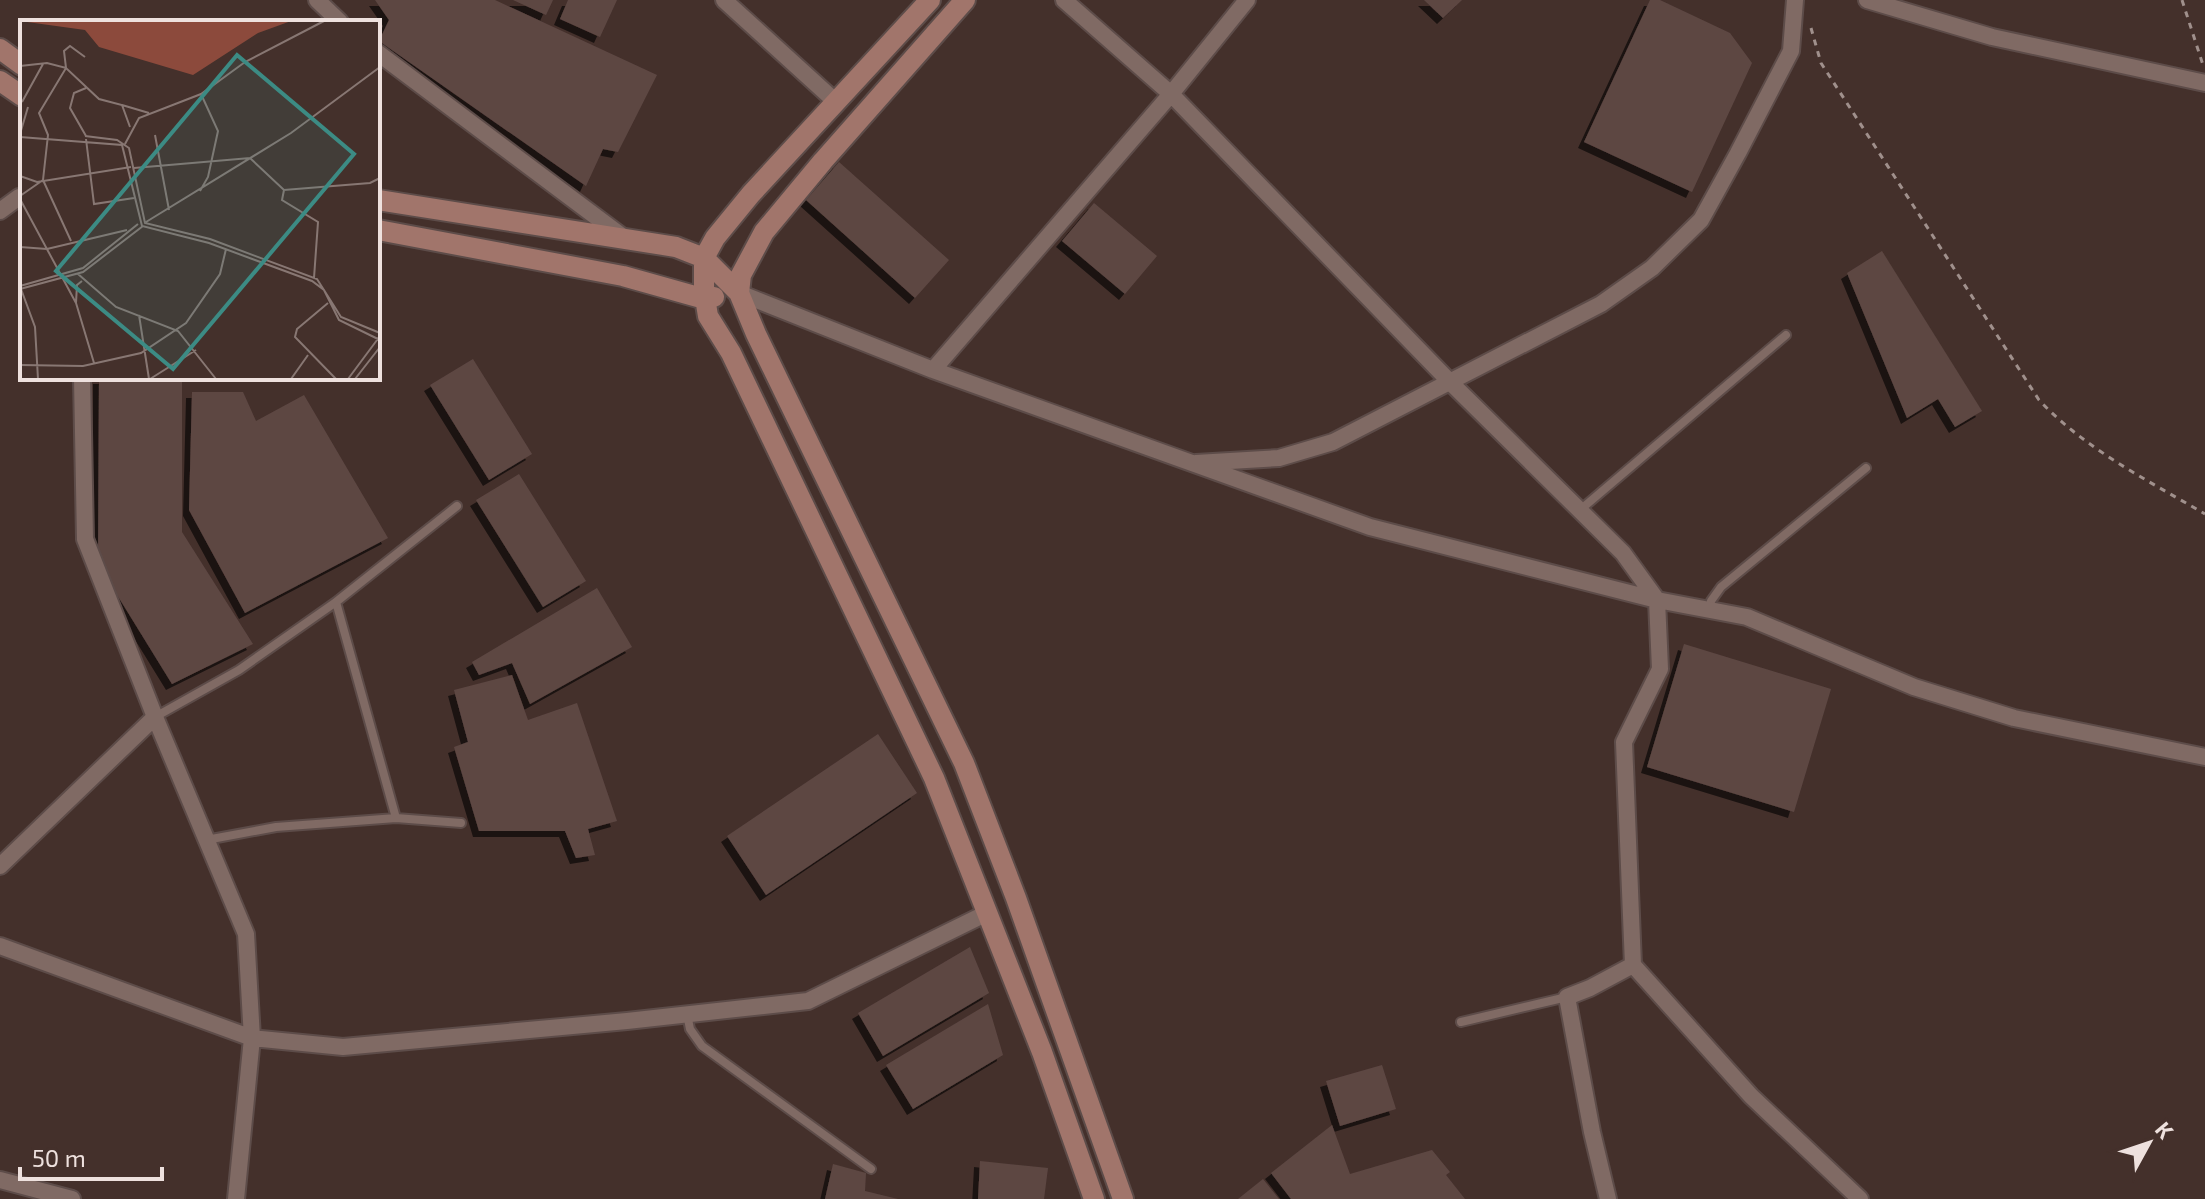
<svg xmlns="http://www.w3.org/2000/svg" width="2205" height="1199" viewBox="0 0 2205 1199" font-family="'Exo 2',sans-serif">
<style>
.building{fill:#5d4743;filter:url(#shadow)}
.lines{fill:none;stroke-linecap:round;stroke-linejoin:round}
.lane-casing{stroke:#5d4c49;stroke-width:12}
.street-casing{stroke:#5d4c49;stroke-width:20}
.secondary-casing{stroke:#5d4c49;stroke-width:24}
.path{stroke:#a0908c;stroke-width:3;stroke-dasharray:6 6;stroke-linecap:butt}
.lane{stroke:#806a64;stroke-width:8}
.street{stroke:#806a64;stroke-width:16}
.secondary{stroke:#a1756b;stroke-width:20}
.inset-road{fill:none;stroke:#887773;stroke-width:2}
.view{fill:#3c8b84;fill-opacity:0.15;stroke:#3c8b84;stroke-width:4}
.inset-edge{fill:none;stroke:#eee1de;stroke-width:4}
</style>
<defs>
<filter id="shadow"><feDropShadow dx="-6" dy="6" stdDeviation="0" flood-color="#0009"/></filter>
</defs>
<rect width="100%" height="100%" fill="#44302b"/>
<path class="building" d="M375 0H495L657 75 618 152 603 149 586 186 379 41 389 20Z
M513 0H553L546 15Z
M568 0H617L600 37 560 19Z
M1424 0H1462L1443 18Z
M1650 0H1660L1730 33 1752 63 1692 192 1584 142Z
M839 162 949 260 915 298 806 200Z
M1094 203 1157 256 1125 294 1062 241Z
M1882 251 1982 411 1955 427 1938 399 1907 418 1847 273Z
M473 359 532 454 489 480 430 385Z
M99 378H182V532L253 644 172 684 98 564Z
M192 392H243L256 421 304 395 388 538 245 613 189 510Z
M519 474 586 581 543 607 476 500Z
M597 588 632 647 530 704 512 663 479 675 472 662Z
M1684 644 1831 689 1794 812 1647 767Z
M512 675 528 720 577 703 617 821 588 829 595 855 576 858 565 831H479L454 747 468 742 454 690Z
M878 734 917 793 766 895 727 836Z
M970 947 989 993 883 1056 858 1013Z
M988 1004 1003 1055 913 1109 886 1065Z
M1382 1065 1396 1109 1340 1126 1326 1081Z
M1332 1125 1350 1174 1432 1150 1450 1172 1446 1175 1465 1199H1291L1271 1173Z
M980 1161 1048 1168 1044 1199H978Z
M833 1164 866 1173 865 1191 898 1199H825Z
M1263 1179 1279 1199H1238Z"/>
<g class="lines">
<defs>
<path id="lane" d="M1580 510 1786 335
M336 602 396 818
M1710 610 1711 601 1721 587 1866 468
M155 717 239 670 336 602 457 506
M206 840 276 827 396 818 461 823
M687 1014 690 1029 702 1046 871 1169
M1461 1022 1567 997"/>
<path id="street" d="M317 0 340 22
M724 0 836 102
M1064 0 1171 94 1450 382 1623 553 1657 600 1660 669 1624 742 1633 965 1751 1096 1860 1199
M1867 0 1992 37 2205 83
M378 53 623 237
M0 211 19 197 22 198
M739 293 933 370 1370 527 1657 600 1747 617 1914 687 2014 718 2205 757
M933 370 1171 94 1247 0
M82 378 85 539 155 717 246 934 252 1038 236 1199
M1196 463 1279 458 1333 442 1601 304 1652 268 1701 220 1738 153 1791 51 1795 0
M0 866 155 717
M0 946 252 1038 343 1047 627 1021 808 1001 987 913
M0 1180 72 1199
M1608 1199 1592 1132 1567 997 1590 988 1633 965"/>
<path id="secondary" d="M930 0 751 194 715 238 704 258V292L708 316 731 353 934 778 1042 1052 1094 1199
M965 0 823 161 764 232 741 275 739 293 756 334 964 763 1016 898 1123 1199
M0 49 22 65
M0 81 22 96
M378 200 676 247 704 258 739 293
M378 230 623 276 705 299 714 297"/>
</defs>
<use href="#lane" class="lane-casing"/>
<use href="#street" class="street-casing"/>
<use href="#secondary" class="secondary-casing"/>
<path class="path" d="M2182 0 2203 65
M1811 28 1821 63 2039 400C2085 449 2147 480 2205 514"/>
<use href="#lane" class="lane"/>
<use href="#street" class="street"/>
<use href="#secondary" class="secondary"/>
</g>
<g transform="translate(20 20)">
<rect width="360" height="360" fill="#44302b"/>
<path d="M0 1H271L238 13 173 55 79 27 65 10Z" fill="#8c4a3c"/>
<path class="inset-road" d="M0 46 27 43 46 48 44 31 50 26 65 37M2 82 23 44M102 85 129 93M0 114 8 87M135 115 149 190M65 116 97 120 109 128 125 203 190 219 297 259 321 297 360 313M66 116 50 88 54 73 66 68M0 117 102 125 122 206 189 223 292 261 304 270 319 300 360 320M66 119 74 184 114 178M105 124 119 98 181 74 225 42 304 1M114 148 230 138 264 170 350 163 360 158M0 156 17 162 111 147M23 160 51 221M264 170 262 180 298 202 294 258M180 171 188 157 198 111 181 74M0 176 23 160 28 115 19 93 46 48 79 79 102 85 110 107M0 179 56 283M126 202 271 113 360 47M0 227 27 229 107 210M58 254 96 287 158 311 196 359M62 261 57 265 56 283 74 343M0 266 63 248 118 204M0 269 63 252 123 206M1 269 15 307 18 359M308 283 277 309 275 317 316 359M119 295 129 359M0 345 63 346 121 333 166 303 200 254 206 229M130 359 176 330M271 359 288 335M328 359 360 316M335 359 360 327"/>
<path class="view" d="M217 35 334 134 153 349 36 251Z"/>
<rect width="360" height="360" class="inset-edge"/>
</g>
<g transform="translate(2149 1143) rotate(50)" stroke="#44302b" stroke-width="6" paint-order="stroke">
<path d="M0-6L14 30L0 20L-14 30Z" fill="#eee1de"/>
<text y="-12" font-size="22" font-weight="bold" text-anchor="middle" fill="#eee1de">K</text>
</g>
<path d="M20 1167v12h142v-12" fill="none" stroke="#eee1de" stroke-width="4"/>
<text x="32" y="1167" font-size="24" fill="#eee1de" stroke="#44302b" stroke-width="6" paint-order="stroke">50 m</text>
</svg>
